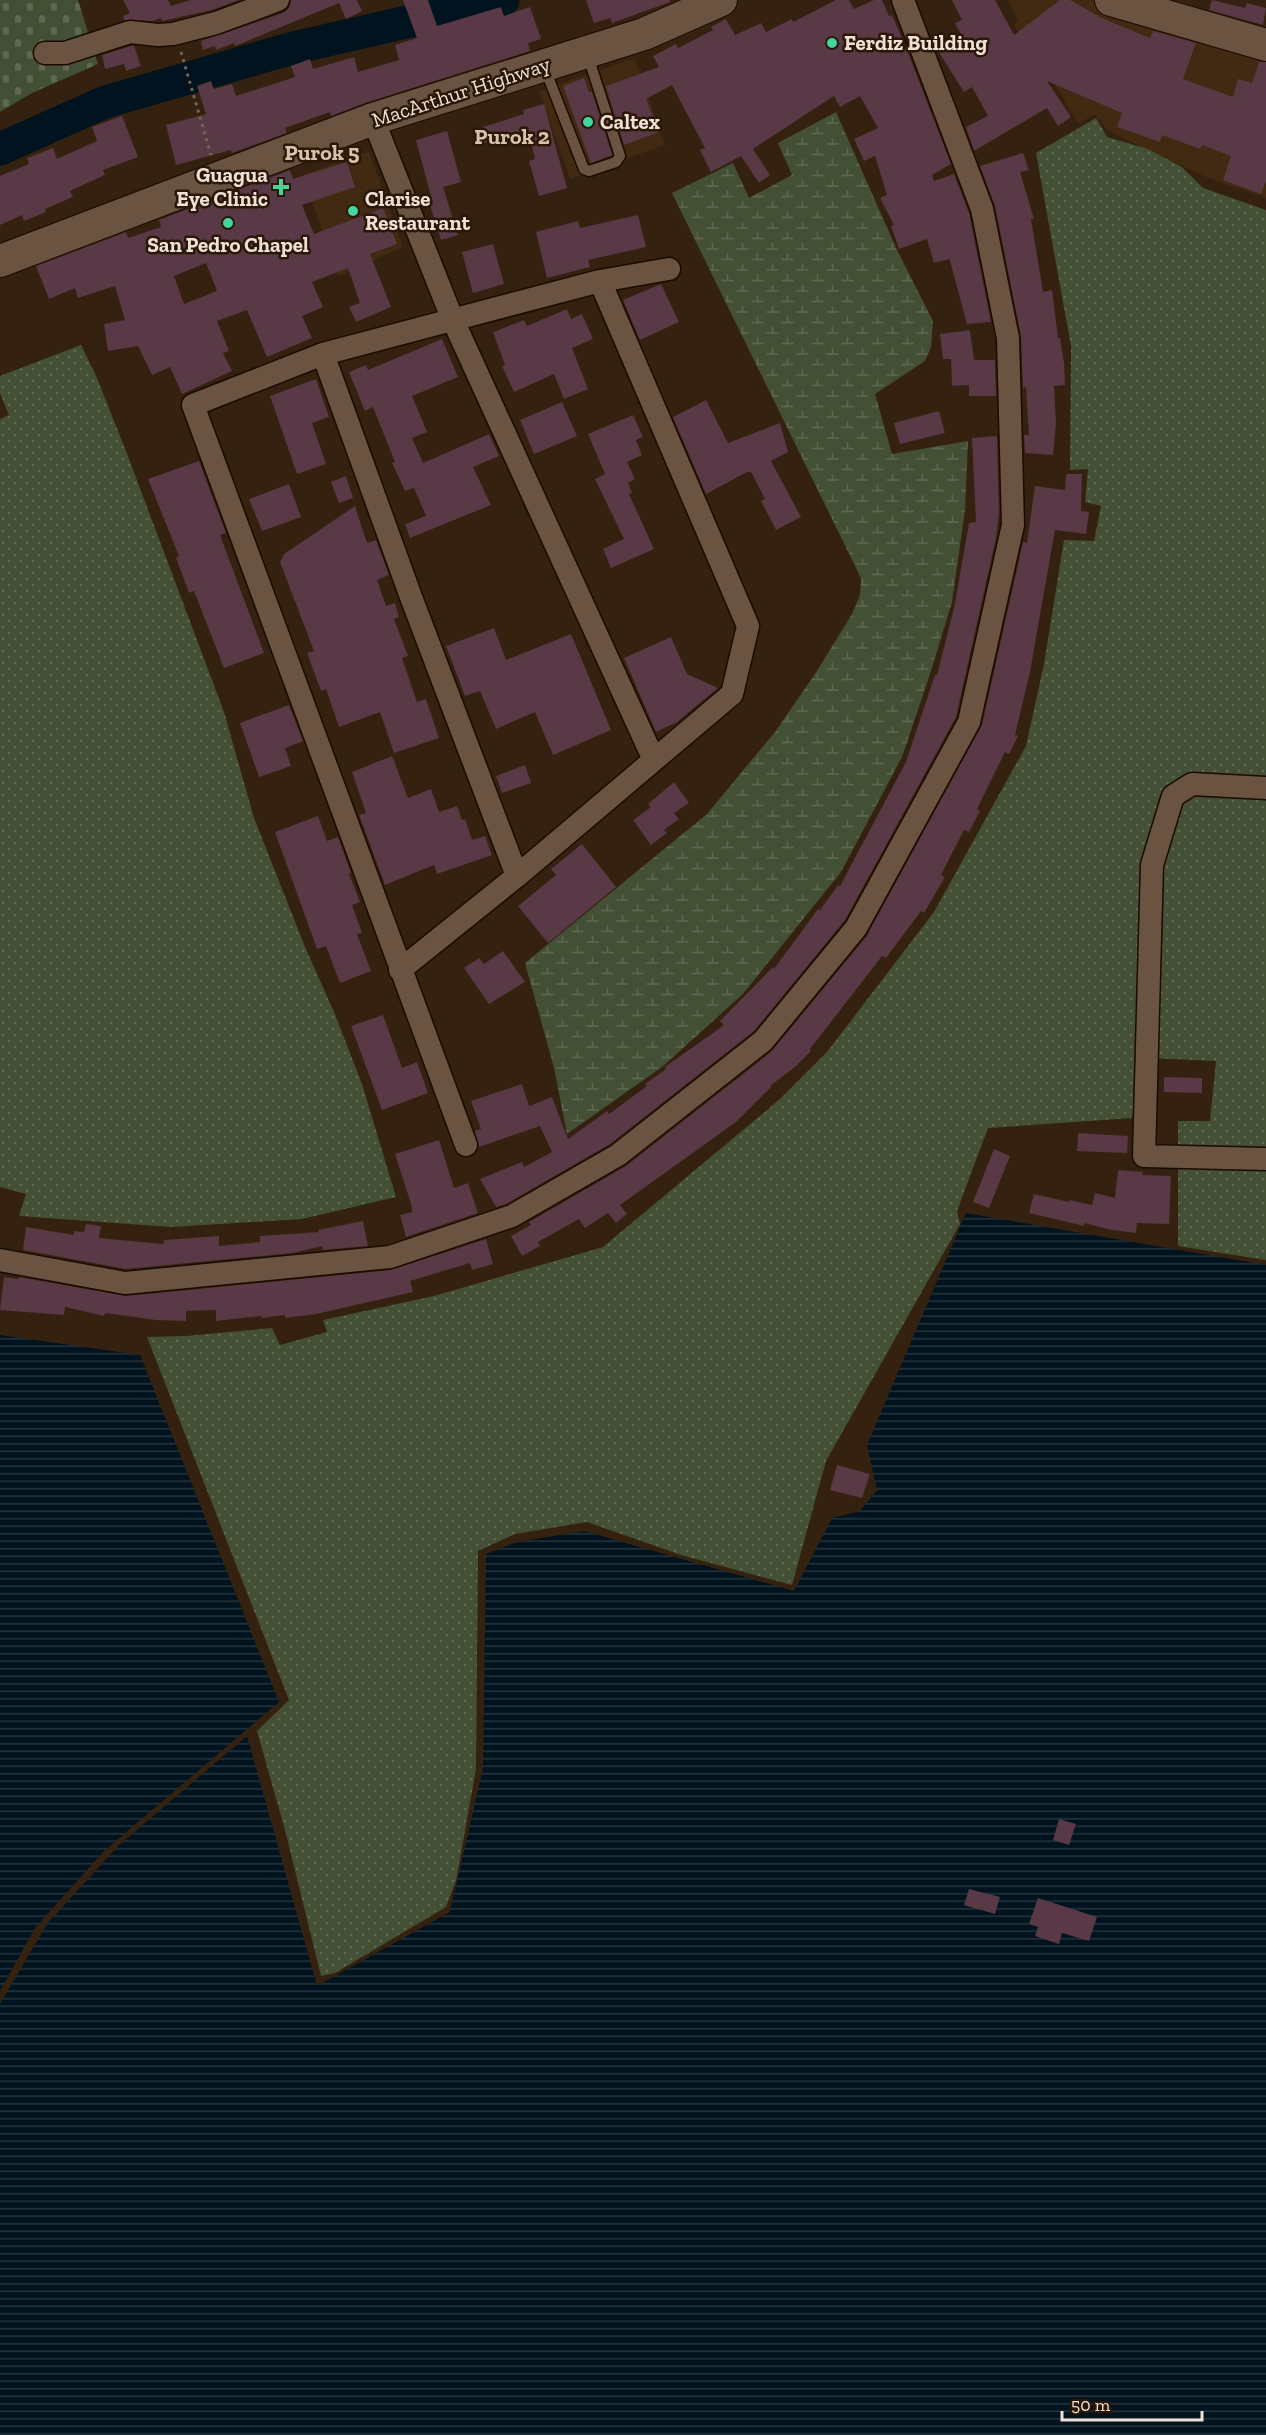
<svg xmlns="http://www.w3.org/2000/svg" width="1266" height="2435" viewBox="0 0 1266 2435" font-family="'Zilla Slab',serif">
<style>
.built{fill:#422912}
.grass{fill:url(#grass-dots)}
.wetland{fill:url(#wetland-marsh)}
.cemetery{fill:url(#cemetery-stones)}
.water{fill:url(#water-rules)}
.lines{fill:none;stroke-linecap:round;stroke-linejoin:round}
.river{stroke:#00131e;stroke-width:33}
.building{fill:#583945;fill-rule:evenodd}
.lane-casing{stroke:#1b0a00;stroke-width:13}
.street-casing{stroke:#1b0a00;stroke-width:25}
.secondary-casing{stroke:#1b0a00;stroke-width:34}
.path{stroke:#766455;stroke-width:3;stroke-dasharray:3 4.5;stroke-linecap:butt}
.lane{stroke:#6a5441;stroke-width:10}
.street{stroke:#6a5441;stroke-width:22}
.secondary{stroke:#6a5441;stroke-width:32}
.poi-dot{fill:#44d49f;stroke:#2a1706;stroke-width:2}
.labels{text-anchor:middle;stroke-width:5;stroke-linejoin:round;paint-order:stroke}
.poi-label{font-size:21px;font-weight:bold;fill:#eee0d6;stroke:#2a1706;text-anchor:start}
.street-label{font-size:21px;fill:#eee0d6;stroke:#2a1706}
.neighbourhood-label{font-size:22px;font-weight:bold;fill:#d9c0aa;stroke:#2a1706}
</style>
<defs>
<pattern id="grass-dots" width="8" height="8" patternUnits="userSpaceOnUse" patternTransform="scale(1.5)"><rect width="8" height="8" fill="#445035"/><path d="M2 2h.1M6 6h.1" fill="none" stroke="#5f6952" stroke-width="1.8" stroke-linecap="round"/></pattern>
<pattern id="wetland-marsh" width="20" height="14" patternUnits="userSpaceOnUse" patternTransform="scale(1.5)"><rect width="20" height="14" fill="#445035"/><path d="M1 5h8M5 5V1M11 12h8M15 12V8" fill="none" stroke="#5f6952"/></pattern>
<pattern id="cemetery-stones" width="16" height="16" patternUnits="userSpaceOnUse" patternTransform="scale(1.5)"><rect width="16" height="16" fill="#445035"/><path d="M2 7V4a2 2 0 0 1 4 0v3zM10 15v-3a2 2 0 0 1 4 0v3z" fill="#5f6952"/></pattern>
<pattern id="water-rules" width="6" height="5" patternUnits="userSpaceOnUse" patternTransform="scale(1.5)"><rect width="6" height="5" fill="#00131e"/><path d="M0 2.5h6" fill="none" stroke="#26353e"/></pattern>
</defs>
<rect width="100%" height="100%" fill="#34210f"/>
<path class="built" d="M1008 0H1098L1266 51V198L1208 178 1108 131 1095 114 1078 124 1038 55 1014 26 1018 21Z
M635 58 665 145 570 179 539 91Z
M369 151 403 247 338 277 303 175Z"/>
<path class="grass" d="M1096 118 1107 137 1148 149 1182 167 1203 188 1266 210V1260L1178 1246V1121H1210L1216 1061 1149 1058 1132 1118 988 1128 957 1211 960 1224 826 1461 792 1585 681 1555 587 1522 515 1534 478 1551 476 1769 456 1881 446 1907 335 1973 321 1976 285 1830 257 1731 289 1700 147 1337 187 1336 272 1328 280 1345 327 1332 323 1320 434 1296 603 1247 779 1100 827 1052 934 912 1026 746 1044 664 1064 540 1094 541 1101 506 1085 502 1088 469 1070 470 1071 346 1036 153Z
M81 345 97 378 129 459 224 712 254 818 305 947 334 1012 362 1084 396 1197 302 1219 171 1227 19 1216 26 1194 0 1187V419L9 415 0 393V376Z"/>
<path class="wetland" d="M836 112 897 250 933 321 931 347 925 361 875 394 892 454 968 441 965 510 952 602 931 671 902 757 841 872 743 994 662 1067 567 1134 554 1068 525 963 707 814 775 732 817 671 852 614 860 595 861 578 672 193 733 163 749 198 792 175 778 143Z"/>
<path class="cemetery" d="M0 0H78L98 64 32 93 0 112Z"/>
<path class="water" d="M966 1213 1266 1265V2435H0V2004L47 1924 118 1846 247 1736 317 1986 450 1912 483 1768 486 1554 517 1542 584 1531 794 1591 832 1518 860 1511 877 1490 867 1445Z
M0 1335 140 1355 279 1702 104 1851 35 1928 0 1991Z"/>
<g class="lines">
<path class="river" d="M0 149 105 102 293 48 503 0"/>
</g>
<path class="building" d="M123 0H168L171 6 191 0H239L212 10 162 21 161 18 153 21 124 20 123 16 130 13Z
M291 0H357L362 11 346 19 339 3 235 46 234 43 216 50 215 46 203 50 201 41 283 13 289 8Z
M403 0H428L437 26 501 7 504 16 530 7 541 39 528 43 530 51 368 102 331 116 330 112 285 128 287 133 232 153 231 150 176 165 166 125 206 114 197 86 211 81 214 89 232 84 236 96 295 77 291 66 310 59 313 69 354 57 358 72 399 60 395 45 417 38Z
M586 0H670V2L612 23 610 18 594 23Z
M836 0H849L854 9 874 0H882L889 16 892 15 907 50 951 164 932 175 934 181 954 174 969 213 991 322 967 324 950 261 949 259 934 263 927 239 899 249 891 226 894 225 880 198 887 195 875 156 864 161 854 139 878 128 860 96 840 107 834 96 753 149 770 175 759 183 741 156 711 172 700 150 705 148 672 85 646 99 659 132 624 145 606 86 659 67 653 56 676 44 678 48 713 30 711 27 726 19 735 35 761 23 766 32 792 19 793 22Z
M952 0H995L1014 35 1060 0H1070L1102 18 1150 38 1153 31 1196 43 1183 79 1233 97 1238 79 1252 83 1259 62H1266V181L1261 194 1223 180 1231 156 1202 145 1200 149 1162 135 1160 142 1117 127 1122 113 1047 81 1071 117 1058 126 1047 108 974 151 966 127 988 116 972 87 964 92 935 46 961 34 955 23 962 20Z
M1212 0 1245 8 1247 3 1266 8 1263 25 1209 10Z
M131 46H134L141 66 126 71 124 64 105 69 102 55Z
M584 78 589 92H592L612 155 591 163 563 86Z
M544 104 567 188 539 196 529 161 535 159 528 130 484 143 480 128 524 114 523 110Z
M122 116 138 157 103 170 105 175 70 191 73 197 45 209 46 212 24 221 22 215 0 225V176L29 164 27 158 53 148 57 159 97 141 92 127Z
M447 131 461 182 443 187 458 235 441 240 430 205 433 204 416 140Z
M1023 153 1029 170 1020 172 1034 219H1031L1043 292 1052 290 1058 338H1060L1064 363 1065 385 1054 386 1056 423 1053 455 1025 453 1024 435H1029L1026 387 1023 388 1021 336 995 206 980 166Z
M347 162 355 187 302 205 314 234 383 208 397 244 370 254 391 307 356 322 349 307 360 303 348 268 312 282 323 307 302 316 312 338 267 357 247 310 217 321 229 351 223 353 232 371 182 394 170 367 152 375 138 346 108 351 104 324 125 320 115 286 78 298 75 288 49 299 36 266 126 232 128 238 161 227 159 220 290 170 293 179ZM206 263 217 291 184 304 174 276Z
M638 215 646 247 588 260 590 267 547 278 536 232 578 221 580 228Z
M493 244 504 284 473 293 462 252Z
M661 284 679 322 640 340 623 300Z
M567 309 571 319 582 314 593 339 572 348 588 389 564 399 554 374 514 392 502 366 505 365 493 332 524 320 527 326Z
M970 330 974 360H995L996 396H969V385L952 386 951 359H943L940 334Z
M442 339 458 377 412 396 427 432 412 438 423 463 489 434 499 456 473 467 491 505 410 538 405 524 426 516 414 488 405 491 392 463 395 462 373 407 365 411 349 372 366 365 368 370Z
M316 379 329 417 312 423 326 464 297 474 270 396Z
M706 400 728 443 780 423 788 452 771 461 801 517 776 530 761 501 765 499 751 472H747L706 494 673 417Z
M562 402 577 436 534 454 520 420Z
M939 411 945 433 900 444 894 423Z
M633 415 643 437 636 440 642 455 627 462 635 479 628 483 632 493 629 494 654 549 611 568 603 549 624 539 595 479 605 474 588 434Z
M997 436 999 513 996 538 956 717 845 920 754 1031 610 1144 506 1204 496 1207 480 1179 522 1162 524 1167 552 1152 540 1126 479 1147 475 1131 481 1129 471 1101 522 1084 529 1106 552 1097 568 1139 607 1111 609 1114 647 1086 645 1084 666 1069 665 1067 724 1025 720 1021 773 967 774 969 818 909 820 910 838 885 840 886 906 762 935 675H937L954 608 969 523 976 522 972 438Z
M199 461 226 533 220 535 264 653 224 668 194 591 189 593 176 558 179 556 148 479Z
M1066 474H1082L1081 511 1089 512 1086 534 1055 530 1030 672 1015 735 1018 736 1009 754 1005 752 977 809 980 811 969 832 964 830 941 875 945 877 924 913 921 911 886 958 882 956 810 1049 811 1051 795 1067 770 1086 771 1087 736 1122 620 1205 627 1214 616 1223 608 1213 585 1228 579 1219 538 1242 540 1246 522 1256 511 1236 531 1225 529 1222 626 1166 771 1052 866 937 982 725 1023 542 1027 543 1035 486 1065 490Z
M346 476 353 498 339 503 331 482Z
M289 484 301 517 262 531 249 499Z
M355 506 367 543 376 540 389 575 377 580 386 606 395 603 399 617 394 619 408 656 402 658 417 702 426 699 439 738 394 753 380 712 339 727 326 689 321 691 307 653 314 651 280 562 284 554Z
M494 628 506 660 571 634 611 730 553 755 535 712 496 729 480 691 465 696 446 646Z
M671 637 687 674 718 688 677 722 656 732 624 658Z
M289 705 303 741 285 748 291 766 259 777 240 723Z
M392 756 408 798 431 789 439 812 457 806 462 820 465 819 472 840 485 836 492 855 437 874 434 865 385 885 359 815 366 813 352 772Z
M525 765 531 783 502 793 496 776Z
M674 782 689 803 674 813 679 819 664 830 667 833 651 845 633 820 651 807 648 804Z
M318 816 327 841 338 837 351 873 349 874 360 902 352 905 362 933 357 934 371 971 340 983 326 946 317 949 275 832Z
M582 844 616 887 548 943 518 906 556 875 551 869Z
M503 951 525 982 489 1004 464 968 479 958 484 964Z
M383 1015 402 1068 417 1062 428 1093 382 1110 351 1026Z
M1164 1077 1202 1078V1093L1164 1092Z
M1078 1133 1128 1136 1127 1153 1077 1151Z
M439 1140 454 1188 468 1183 478 1213 406 1237 400 1215 412 1212V1207L395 1154Z
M994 1149 1010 1156 989 1208 973 1202Z
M1118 1170 1143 1172 1142 1175 1171 1176 1169 1224 1137 1223 1136 1233 1112 1230 1084 1223V1226L1029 1213 1034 1194 1069 1202V1200L1092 1205 1095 1193 1115 1198Z
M363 1221 368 1246 323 1250 322 1246 293 1253 126 1269 23 1250 26 1227 74 1235V1231L84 1232 86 1224 101 1226 99 1238 163 1244 164 1240 219 1236V1246L260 1242V1236L319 1232 318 1230Z
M486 1239 493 1264 472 1270 470 1263 410 1281 413 1292 316 1314 285 1318V1315L262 1318 261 1316 216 1321V1310L186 1311V1321L156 1320 105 1313 104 1316 65 1307 64 1315 0 1310 4 1277 19 1279V1277L126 1296 391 1270Z
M837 1465 870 1474 862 1498 830 1490Z
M1059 1819 1076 1824 1069 1845 1053 1840Z
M969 1889 1000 1897 995 1914 964 1905Z
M1038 1898 1097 1917 1089 1941 1062 1933 1059 1944 1035 1936 1038 1927 1029 1924Z"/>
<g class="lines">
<defs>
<path id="lane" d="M545 69 584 169 589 171 616 162 620 156 587 53"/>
<path id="street" d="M45 53H65L130 32 158 35 173 34 216 23 278 0
M373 119 452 318 654 760
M323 354 411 597 517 876
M1266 788 1192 784 1173 796 1152 865 1144 1156 1266 1159
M400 970 517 876 732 694 748 626 600 281
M466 1145 193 405 323 354 600 281 669 269
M0 1260 125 1283 390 1257 512 1216 618 1155 763 1041 856 928 969 722 1013 525 1008 338 982 209 903 0"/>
<path id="secondary" d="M1111 0 1266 45
M0 261 373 119 644 34 721 0"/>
</defs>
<use href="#lane" class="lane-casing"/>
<use href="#street" class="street-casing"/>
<use href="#secondary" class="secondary-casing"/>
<path class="path" d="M181 52 211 155"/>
<use href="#lane" class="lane"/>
<use href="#street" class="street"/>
<use href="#secondary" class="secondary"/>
</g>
<g class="poi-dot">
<circle cx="832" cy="43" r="6"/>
<circle cx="588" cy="122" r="6"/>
<path d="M278 178h6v6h6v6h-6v6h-6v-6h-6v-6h6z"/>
<circle cx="353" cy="211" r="6"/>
<circle cx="228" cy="223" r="6"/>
</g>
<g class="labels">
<g class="poi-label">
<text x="844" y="50">Ferdiz Building</text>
<text x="600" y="129">Caltex</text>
<text x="268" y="182" text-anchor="end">Guagua<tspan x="268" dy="24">Eye Clinic</tspan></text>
<text x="365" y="206">Clarise<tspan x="365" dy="24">Restaurant</tspan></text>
<text x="228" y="252" text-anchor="middle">San Pedro Chapel</text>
</g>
<g class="street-label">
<text transform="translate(461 92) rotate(-18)" y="7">MacArthur Highway</text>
</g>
<g class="neighbourhood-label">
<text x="512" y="144">Purok 2</text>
<text x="322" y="160">Purok 5</text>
</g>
</g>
<path d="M1062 2411v9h140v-9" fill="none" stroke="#eee0d6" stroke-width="3"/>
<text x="1071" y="2411" font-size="18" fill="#eee0d6" stroke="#2a1706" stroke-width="4.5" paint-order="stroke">50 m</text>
</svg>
